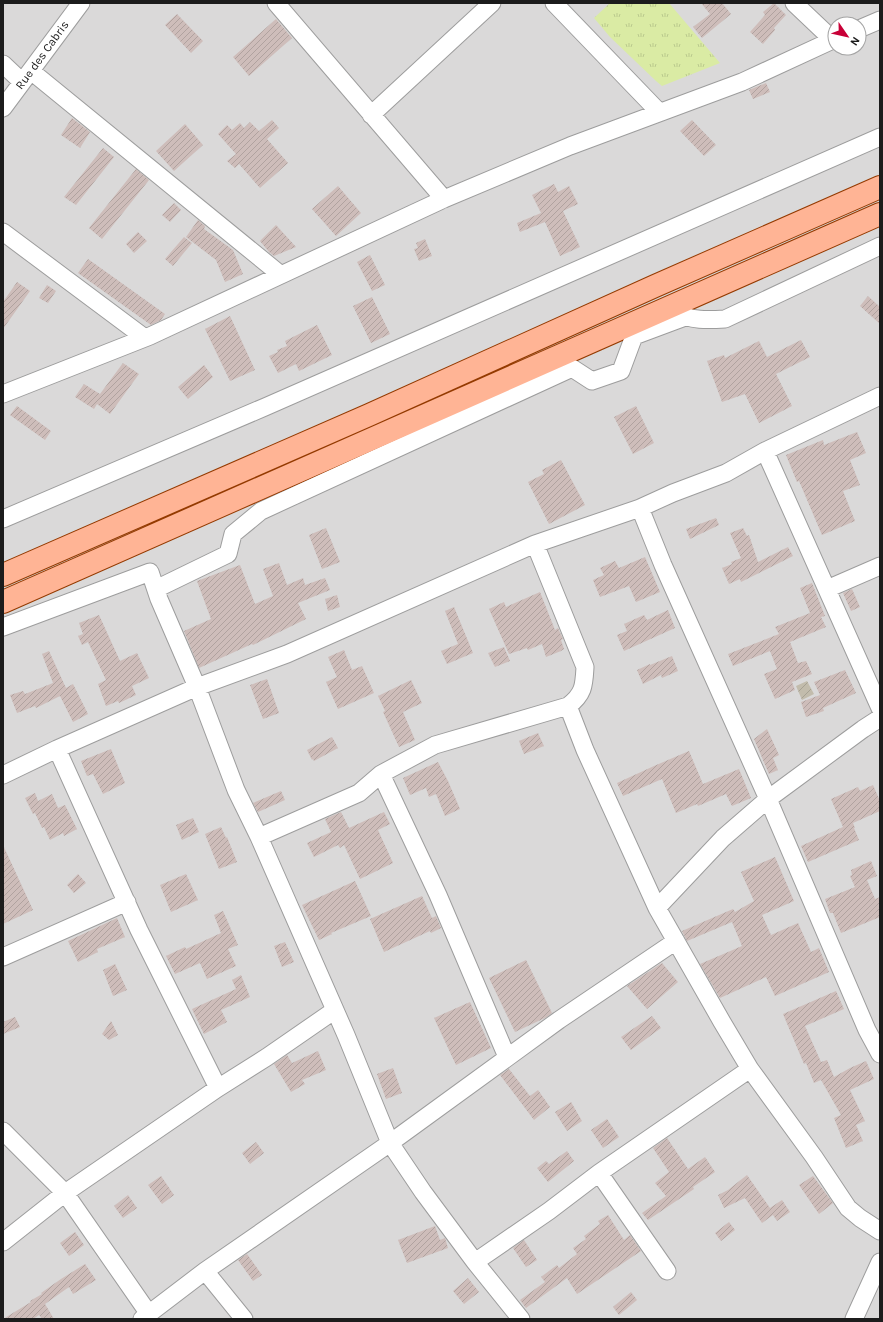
<svg xmlns="http://www.w3.org/2000/svg" width="883" height="1322" viewBox="0 0 883 1322" font-family="Karla,sans-serif">
<style>
.residential{fill:#dad9d9;fill-rule:evenodd}
.construction{fill:url(#construction-furrows)}
.grass{fill:url(#grass-tufts)}
.building{fill:url(#building-hatch)}
.lines{fill:none;stroke-linecap:round;stroke-linejoin:round}
.minor-casing{stroke:#9d9d9d;stroke-width:19}
.major-casing{stroke:#943a00;stroke-width:24}
.minor{stroke:#fff;stroke-width:17}
.major{stroke:#ffb495;stroke-width:22}
.labels{text-anchor:middle;stroke-width:3;stroke-linejoin:round;paint-order:stroke}
.street-label{font-size:12px;fill:#1c1c1c;stroke:#fff}
</style>
<defs>
<pattern id="construction-furrows" width="10" height="10" patternUnits="userSpaceOnUse"><rect width="10" height="10" fill="#c2bcac"/><path d="M-1 1l2-2M0 10L10 0M9 11l2-2" fill="none" stroke="#a6a193"/></pattern>
<pattern id="grass-tufts" width="24" height="20" patternUnits="userSpaceOnUse"><rect width="24" height="20" fill="#daeba4"/><path d="M3 7l-1-3M5 7V3M7 7l1-3M15 17l-1-3M17 17v-4M19 17l1-3" fill="none" stroke="#bac98d"/></pattern>
<pattern id="building-hatch" width="6" height="6" patternUnits="userSpaceOnUse"><rect width="6" height="6" fill="#cebdba"/><path d="M-1 1l2-2M0 6l6-6M5 7l2-2" fill="none" stroke="#b0a29f"/></pattern>
</defs>
<rect width="100%" height="100%" fill="#eee6e1"/>
<path class="residential" d="M3 3H880V1319H3ZM835 24H859V48H835Z"/>
<path class="construction" d="M807 681 814 694 802 700 796 686Z"/>
<path class="grass" d="M610 3H669L720 63 662 86 656 81 610 37 594 18Z"/>
<path class="building" d="M701 3H722L731 14 702 38 693 27 710 14Z
M774 3 786 15 774 28 775 30 763 44 750 32 765 15 763 12Z
M177 14 203 41 191 53 165 25Z
M276 19 292 38 249 76 233 57Z
M766 83 770 92 753 99 749 90Z
M72 118 90 132 80 148 61 135Z
M272 120 279 128 267 139 288 163 260 188 239 164 235 168 227 161 236 154 218 134 227 125 232 130 240 123 244 128 250 122 259 131Z
M692 120 716 145 704 156 680 131Z
M185 124 203 145 174 171 156 151Z
M103 148 114 157 76 205 64 197Z
M136 169 149 180 102 239 89 228Z
M554 184 558 192 569 186 578 204 563 211 580 247 560 256 545 222 520 232 517 223 541 213 532 195Z
M338 186 361 213 336 236 312 209Z
M174 203 181 210 170 222 162 215Z
M198 220 205 226 204 229 233 250 243 274 225 282 216 260 186 237Z
M276 225 296 247 274 256 269 252 260 241Z
M138 232 147 241 134 253 126 244Z
M184 237 192 243 173 266 165 259Z
M425 239 432 256 419 261 414 249 418 248 416 243Z
M370 255 385 285 372 291 357 262Z
M88 259 165 314 161 320 151 325 78 273Z
M17 282 30 291 3 329V302Z
M47 285 56 291 48 303 39 298Z
M868 296 880 307V324L860 306Z
M372 297 390 334 371 343 353 306Z
M230 316 255 370 230 381 205 329Z
M317 325 332 355 299 371 296 364 278 373 269 356 278 352 277 350 287 346 285 341Z
M801 340 810 357 776 374 792 406 759 423 745 394 722 402 707 361 724 355 725 358 759 341 767 357Z
M123 363 139 374 110 414 97 404 94 409 75 397 84 384 100 394Z
M204 365 213 377 188 399 178 387Z
M17 406 51 431 45 440 10 415Z
M636 406 654 443 633 454 614 417Z
M857 432 866 453 850 460 860 485 843 491 855 521 822 535 799 481 797 482 786 455 823 440 824 445Z
M561 460 585 505 549 524 528 482 544 474 542 470Z
M716 518 719 525 690 539 686 529Z
M326 528 340 562 322 569 309 535Z
M743 528 747 536 749 535 758 562 788 547 793 556 741 582 740 579 729 584 722 568 732 564 731 562 741 558 730 533Z
M645 557 660 592 636 602 629 586 600 597 593 580 604 575 600 568 615 561 619 568Z
M279 563 287 585 303 578 305 585 325 578 330 590 298 603 306 619 253 645 252 644 199 668 184 631 211 619 197 581 240 565 255 604 273 596 263 569Z
M812 583 825 616 821 617 826 627 790 642 798 663 806 661 812 674 792 682 795 690 775 699 764 674 777 669 770 651 733 666 728 654 779 634 775 627 810 613 800 588Z
M852 589 860 607 851 611 843 593Z
M540 592 555 630 558 628 563 639 561 640 564 649 561 651 546 657 542 644 528 650 527 648 509 654 489 609 504 602 506 607Z
M337 595 340 607 328 611 325 599Z
M454 607 473 653 447 664 441 651 458 644 445 611Z
M668 610 675 628 624 651 617 635 627 631 624 624 644 615 647 620Z
M99 615 120 661 137 653 149 678 132 686 136 695 119 703 118 701 106 706 98 684 106 680 88 642 82 645 78 636 83 634 79 623Z
M504 647 510 661 495 667 488 653Z
M344 650 352 670 362 666 374 693 338 709 326 682 337 677 328 657Z
M49 651 66 688 73 684 88 714 73 722 60 696 36 708 35 706 17 713 10 695 23 691 25 694 53 683 42 654Z
M672 656 678 671 662 678 661 675 643 684 637 670 650 664V665Z
M845 670 856 693 823 708 824 711 806 717 801 702 820 695 814 682Z
M267 679 279 713 263 719 250 685Z
M411 680 422 703 403 712 415 740 399 747 383 712 385 711 378 696Z
M767 729 779 755 773 758 778 770 769 774 754 739Z
M538 733 544 746 524 754 519 741Z
M332 737 338 748 314 761 313 759 312 760 307 750Z
M111 749 125 783 103 794 93 774 87 776 81 761Z
M689 751 703 784 739 769 751 798 732 806 726 794 698 806 697 804 676 813 662 779 623 796 617 783 654 766Z
M438 762 448 781 460 809 445 816 436 794 429 797 426 788 410 795 403 778Z
M873 785 880 801V811L853 823 855 828H854L859 840 808 862 801 846 843 827 831 799 858 787 860 791Z
M281 791 285 800 258 812 253 803Z
M35 793 38 801 52 794 58 808 65 805 77 829 64 836 63 833 50 840 44 827 42 828 35 813 33 814 25 798Z
M341 812 349 828 384 812 390 824 378 830 393 863 360 879 344 845 340 848 338 845 314 857 307 843 331 832 325 819Z
M193 818 199 832 182 840 176 825Z
M221 827 226 838 227 837 237 862 219 869 205 834Z
M3 845 33 910 3 924Z
M775 857 794 901 762 915 771 935 798 923 811 952 819 948 829 972 775 996 766 977 720 998 700 964 742 946 732 922 687 941 682 931 733 909 735 912 754 901 741 872Z
M871 861 877 876 867 880 875 899 880 897V917L841 933 833 913H830L825 899 855 887 850 876 852 875 851 870Z
M78 874 86 883 74 893 67 885Z
M186 874 198 900 171 912 160 885Z
M355 881 371 916 331 933 332 934 319 940 302 905Z
M422 896 432 918 436 916 441 928 431 933 430 931 384 952 370 919Z
M223 911 238 945 228 949 236 966 207 979 200 963 175 974 166 956 185 947 186 949 221 933 214 915Z
M117 918 125 937 97 949 98 952 78 962 68 941Z
M285 942 294 962 282 967 274 946Z
M526 960 552 1013 547 1017 515 1032 489 978Z
M662 963 678 982 647 1009 627 986Z
M115 964 127 990 113 996 103 970Z
M241 975 250 997 221 1010 227 1022 204 1034 192 1009 236 989 232 980Z
M836 991 844 1009 805 1026 821 1062 827 1060 834 1077 850 1068 866 1061 874 1079 850 1090 865 1121 856 1125 863 1141 846 1148 834 1118 841 1115 821 1080 814 1083 806 1063 804 1064 783 1014Z
M470 1002 491 1048 456 1065 434 1018Z
M652 1016 661 1028 631 1050 621 1037Z
M15 1017 20 1027 3 1034V1022Z
M111 1021 118 1035 109 1040 102 1034Z
M318 1051 326 1070 302 1080 305 1084 291 1092 274 1064 287 1055 292 1063Z
M393 1068 402 1093 386 1099 377 1074Z
M509 1069 530 1096 538 1090 550 1107 534 1120 500 1075Z
M571 1102 582 1121 567 1131 555 1112Z
M607 1119 619 1137 603 1148 591 1130Z
M667 1138 688 1169 705 1157 715 1172 693 1187 694 1189 648 1220 642 1213 666 1196 655 1183 669 1172 653 1148Z
M256 1142 264 1153 250 1164 242 1153Z
M567 1151 574 1161 548 1182 537 1168 546 1161 549 1164Z
M747 1175 770 1208 782 1200 790 1212 777 1221 773 1215 762 1223 745 1198 724 1208 718 1195 728 1190Z
M161 1176 174 1195 162 1204 148 1185Z
M813 1176 833 1203 819 1214 799 1185Z
M128 1195 137 1208 123 1218 114 1206Z
M608 1215 624 1240 630 1235 641 1251 577 1294 567 1278 526 1308 520 1300 545 1282 541 1277 557 1265 559 1268 577 1254 573 1248 586 1239 584 1236 600 1224 598 1221Z
M729 1222 735 1230 721 1241 715 1233Z
M435 1226 440 1240 445 1238 448 1248 407 1263 398 1240Z
M75 1232 84 1245 69 1256 60 1243Z
M524 1240 537 1260 526 1267 513 1248Z
M247 1254 262 1275 253 1281 238 1260Z
M85 1264 96 1280 73 1294 69 1287 45 1304 54 1319H42L39 1315 33 1319H3L31 1302 30 1301 42 1294 41 1293 61 1279Z
M468 1278 479 1292 464 1304 453 1291Z
M631 1292 637 1300 619 1315 613 1307Z"/>
<g class="lines">
<defs>
<path id="minor" d="M276 3 444 199
M554 3 659 112
M794 3 833 40
M859 29 880 20
M3 64 22 82
M31 71 281 275
M3 108 81 3
M371 115 492 3
M3 232 145 338
M675 312C691 321 708 320 725 319L880 246
M3 394 150 336 444 199 570 146 742 82 835 39
M765 451 880 708
M640 508 663 565 768 799 867 1030 880 1054
M3 519 265 407 880 137
M156 589 228 554 233 534 261 511 572 368 592 381 621 371 634 336 685 317
M827 589 880 566
M3 627 150 572 159 599 197 687 236 790 259 837 346 1035 390 1143 423 1192 475 1262 521 1319
M568 706 585 750 657 908 722 1022 750 1069 814 1157 848 1208 860 1218 880 1231
M57 749 139 930 218 1088
M381 774 438 895 507 1057
M3 775 57 749 197 687 287 654 535 544 640 508 673 493 726 473 765 451 880 396
M259 837 359 793 381 774 435 745 568 706C584 694 584 685 585 667L535 544
M657 908 723 838 768 799 863 729 880 718
M3 957 127 902
M3 1131 65 1193 149 1314
M599 1173 667 1271
M3 1242 65 1193 218 1088 267 1057 335 1010
M475 1262 549 1211 599 1173 750 1069
M205 1271 244 1319
M142 1319 205 1271 390 1143 559 1020 676 941
M854 1319 880 1262"/>
<path id="major" d="M3 575 369 415 655 286 880 187
M3 602 880 214"/>
</defs>
<use href="#minor" class="minor-casing"/>
<use href="#major" class="major-casing"/>
<use href="#minor" class="minor"/>
<use href="#major" class="major"/>
</g>
<g class="labels">
<g class="street-label">
<text transform="translate(42 55) rotate(-54)" y="4">Rue des Cabris</text>
</g>
</g>
<rect width="883" height="1322" fill="none" stroke="#1c1c1c" stroke-width="8"/>
<g transform="translate(847 36) rotate(124)"><circle r="19" fill="#ffffff" stroke="#a4a4a4"/>
<path d="M0-3L7 15L0 10L-7 15Z" fill="#c80037"/>
<text y="-6" font-size="11" font-weight="bold" text-anchor="middle" fill="#1c1c1c">N</text>
</g>
</svg>
